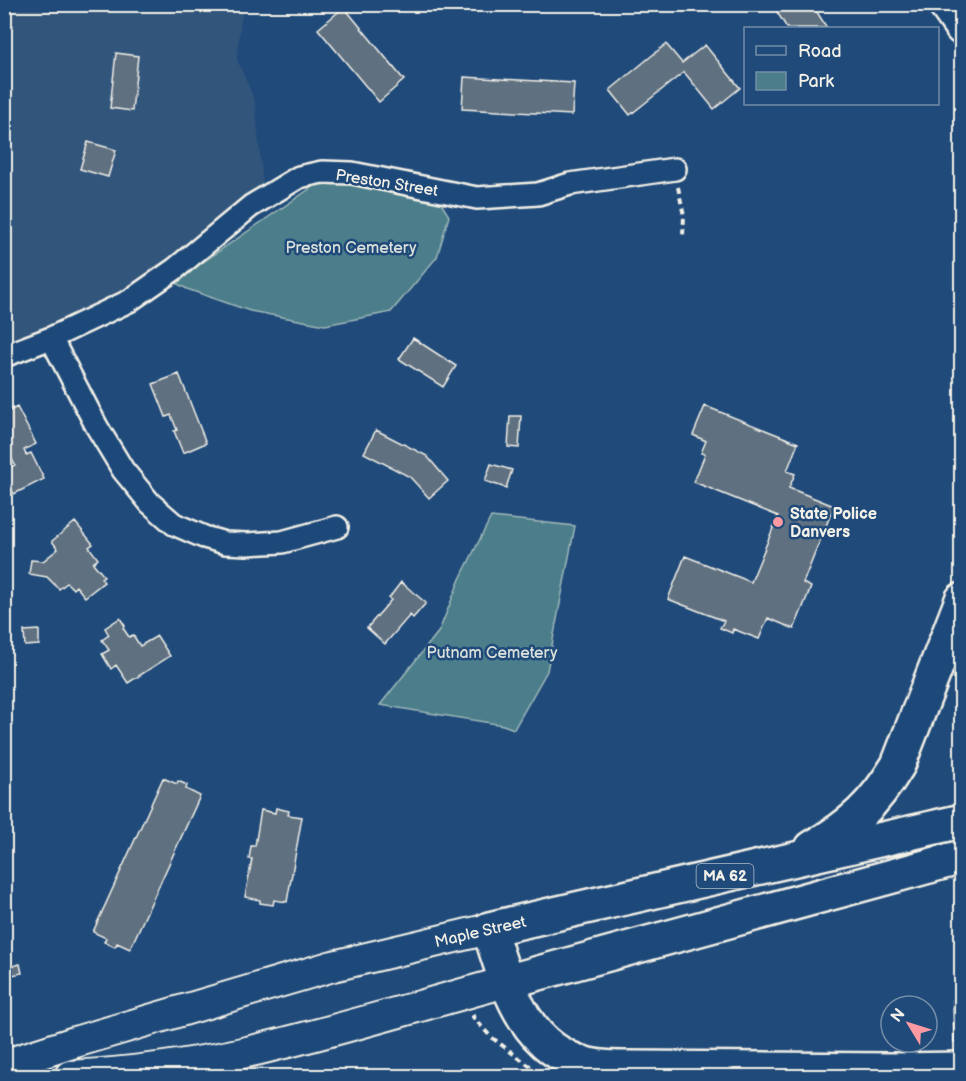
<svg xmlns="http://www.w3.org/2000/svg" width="966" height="1081" viewBox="0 0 966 1081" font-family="'Balsamiq Sans',sans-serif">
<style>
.built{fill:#32557c}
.green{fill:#4b7e8a;stroke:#a0b8b9;stroke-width:1.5}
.building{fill:#5f7080;stroke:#f4f1e8;stroke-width:1.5}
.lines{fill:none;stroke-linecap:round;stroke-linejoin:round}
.street-casing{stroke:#f4f1e8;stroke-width:26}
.secondary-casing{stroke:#f4f1e8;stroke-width:34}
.primary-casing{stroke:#f4f1e8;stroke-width:38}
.path{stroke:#f4f1e8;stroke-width:4;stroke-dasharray:6 4.5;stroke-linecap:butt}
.street{stroke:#1f4a7a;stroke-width:21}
.secondary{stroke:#1f4a7a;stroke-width:30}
.primary{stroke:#1f4a7a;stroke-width:33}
.poi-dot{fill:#ff9aa2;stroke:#1f4a7a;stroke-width:2}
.labels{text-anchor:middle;stroke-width:5;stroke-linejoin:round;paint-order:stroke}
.shield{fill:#1f4a7a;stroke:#b4bfc7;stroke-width:1.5}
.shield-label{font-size:15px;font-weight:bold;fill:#f4f1e8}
.street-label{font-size:16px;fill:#f4f1e8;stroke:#1f4a7a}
.park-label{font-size:16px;fill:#dbe0da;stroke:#1f4a7a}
.poi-label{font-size:16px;font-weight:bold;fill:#f4f1e8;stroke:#1f4a7a;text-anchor:start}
</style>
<rect width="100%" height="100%" fill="#1f4a7a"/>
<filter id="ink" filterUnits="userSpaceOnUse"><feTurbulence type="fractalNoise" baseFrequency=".0167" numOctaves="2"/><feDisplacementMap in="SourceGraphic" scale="12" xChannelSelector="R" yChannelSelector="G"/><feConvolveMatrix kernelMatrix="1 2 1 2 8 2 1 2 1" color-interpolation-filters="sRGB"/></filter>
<g filter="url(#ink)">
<path class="built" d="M5 5H246L241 19 237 59 255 101 263 185 234 205 179 253 116 300 5 348Z"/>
<path class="green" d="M343 166 437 197 449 216 437 257 391 312 325 325 250 311 187 289 174 282Z
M491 517 575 526 547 671 514 729 503 725 380 705 439 631 460 579Z"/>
<path class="building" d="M340 4H356L348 12 404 80 379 102 318 29 343 8Z
M772 4H812L827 28H787Z
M666 44 682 63 705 45 740 88 714 109 684 72 630 115 610 90Z
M116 53 138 56 132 111 110 108Z
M464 77 574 83 572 115 462 109Z
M88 142 116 150 108 177 80 169Z
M413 338 456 366 443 387 399 359Z
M179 374 206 443 183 453 174 431 177 430 171 415 166 417 153 384Z
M705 406 798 443 787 471 795 474 789 488 834 506 803 583 811 587 794 629 768 618 759 639 733 629 732 633 720 628 724 621 668 599 685 556 751 582 778 516 694 482 705 454 701 453 706 441 693 435Z
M17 407 36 444 24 450 26 455 31 453 44 479 14 494 4 476V470L15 465 4 444V414Z
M510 416H521L519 448 508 447Z
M376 430 427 456 448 481 429 498 410 477 364 453Z
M491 464 512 470 506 488 485 481Z
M75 522 93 544 89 547 98 559 93 563 104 576 101 578 104 582 85 597 76 586 73 589 67 583 59 589 47 577 29 574 31 560 43 561 58 549 52 541Z
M401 582 426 603 413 618 410 615 385 644 367 628 391 600 389 598Z
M120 618 125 626 123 628 129 637 133 635 140 646 157 636 170 656 128 683 116 665 111 669 102 654 109 650 102 640 109 635 105 628Z
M39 630V645L25 646 24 631Z
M163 778 177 784 178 781 187 785 186 789 200 796 130 949 117 943 115 947 104 942 106 938 93 932Z
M276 808 289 811 288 815 302 817 287 902 274 900 273 905 260 903V900L245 897 252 859H249L251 846H255L261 810 275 813Z
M4 964 6 968 20 964 22 973 7 976 9 984 4 985Z
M953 1000H962V1042H954Z"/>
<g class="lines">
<defs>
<path id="street" d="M51 338 97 427 123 470 150 503 174 524 204 537 225 543 247 544 282 542 337 527
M4 356 51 338 129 301 175 269 251 206 299 177 322 172 352 173 477 198 538 194 570 184 675 169"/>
<path id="secondary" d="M4 1065 75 1042 333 966 489 929
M70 1076C126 1073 183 1066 238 1054 328 1034 417 1006 506 982"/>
<path id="primary" d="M945 4 962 28
M962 821 489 929C507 984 523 1050 589 1065 602 1068 617 1068 631 1068L895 1070 962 1069
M812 848C853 824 873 806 898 765L962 600
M506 982 962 857"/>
</defs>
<use href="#street" class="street-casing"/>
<use href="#secondary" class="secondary-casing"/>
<use href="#primary" class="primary-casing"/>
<path class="path" d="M678 187 684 216 683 235
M476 1016 473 1017 491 1037 531 1067"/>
<use href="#street" class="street"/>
<use href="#secondary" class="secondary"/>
<use href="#primary" class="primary"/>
</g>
</g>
<circle class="poi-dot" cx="778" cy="522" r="6"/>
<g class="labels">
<rect class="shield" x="696.5" y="864" width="57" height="24" rx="4.5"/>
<g class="shield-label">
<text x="725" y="881">MA 62</text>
</g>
<g class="street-label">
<text transform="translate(387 182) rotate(9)" y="6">Preston Street</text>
<text transform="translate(480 931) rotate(-13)" y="6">Maple Street</text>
</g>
<g class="park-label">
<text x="351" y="253">Preston Cemetery</text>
<text x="492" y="658">Putnam Cemetery</text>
</g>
<g class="poi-label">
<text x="790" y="519">State Police<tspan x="790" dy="18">Danvers</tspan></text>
</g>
</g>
<rect width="966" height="1081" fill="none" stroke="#1f4a7a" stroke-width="24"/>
<rect x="12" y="12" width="942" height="1057" fill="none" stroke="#f4f1e8" stroke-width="2" filter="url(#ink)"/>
<rect x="744" y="27" width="195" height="78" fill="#1f4a7a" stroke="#748da6" stroke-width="1.5"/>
<rect x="756" y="46" width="30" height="9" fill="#1f4a7a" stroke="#748da6" stroke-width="1.5"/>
<text x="798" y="57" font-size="18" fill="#f4f1e8">Road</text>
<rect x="756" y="72" width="30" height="18" fill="#4b7e8a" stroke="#748da6" stroke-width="1.5"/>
<text x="798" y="87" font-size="18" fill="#f4f1e8">Park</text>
<g transform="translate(909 1024) rotate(308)"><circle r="28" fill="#1f4a7a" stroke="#748da6" stroke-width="1.5"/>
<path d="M0-4.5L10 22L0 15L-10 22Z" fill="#ff9aa2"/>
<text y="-9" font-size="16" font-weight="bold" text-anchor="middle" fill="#f4f1e8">N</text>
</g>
</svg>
